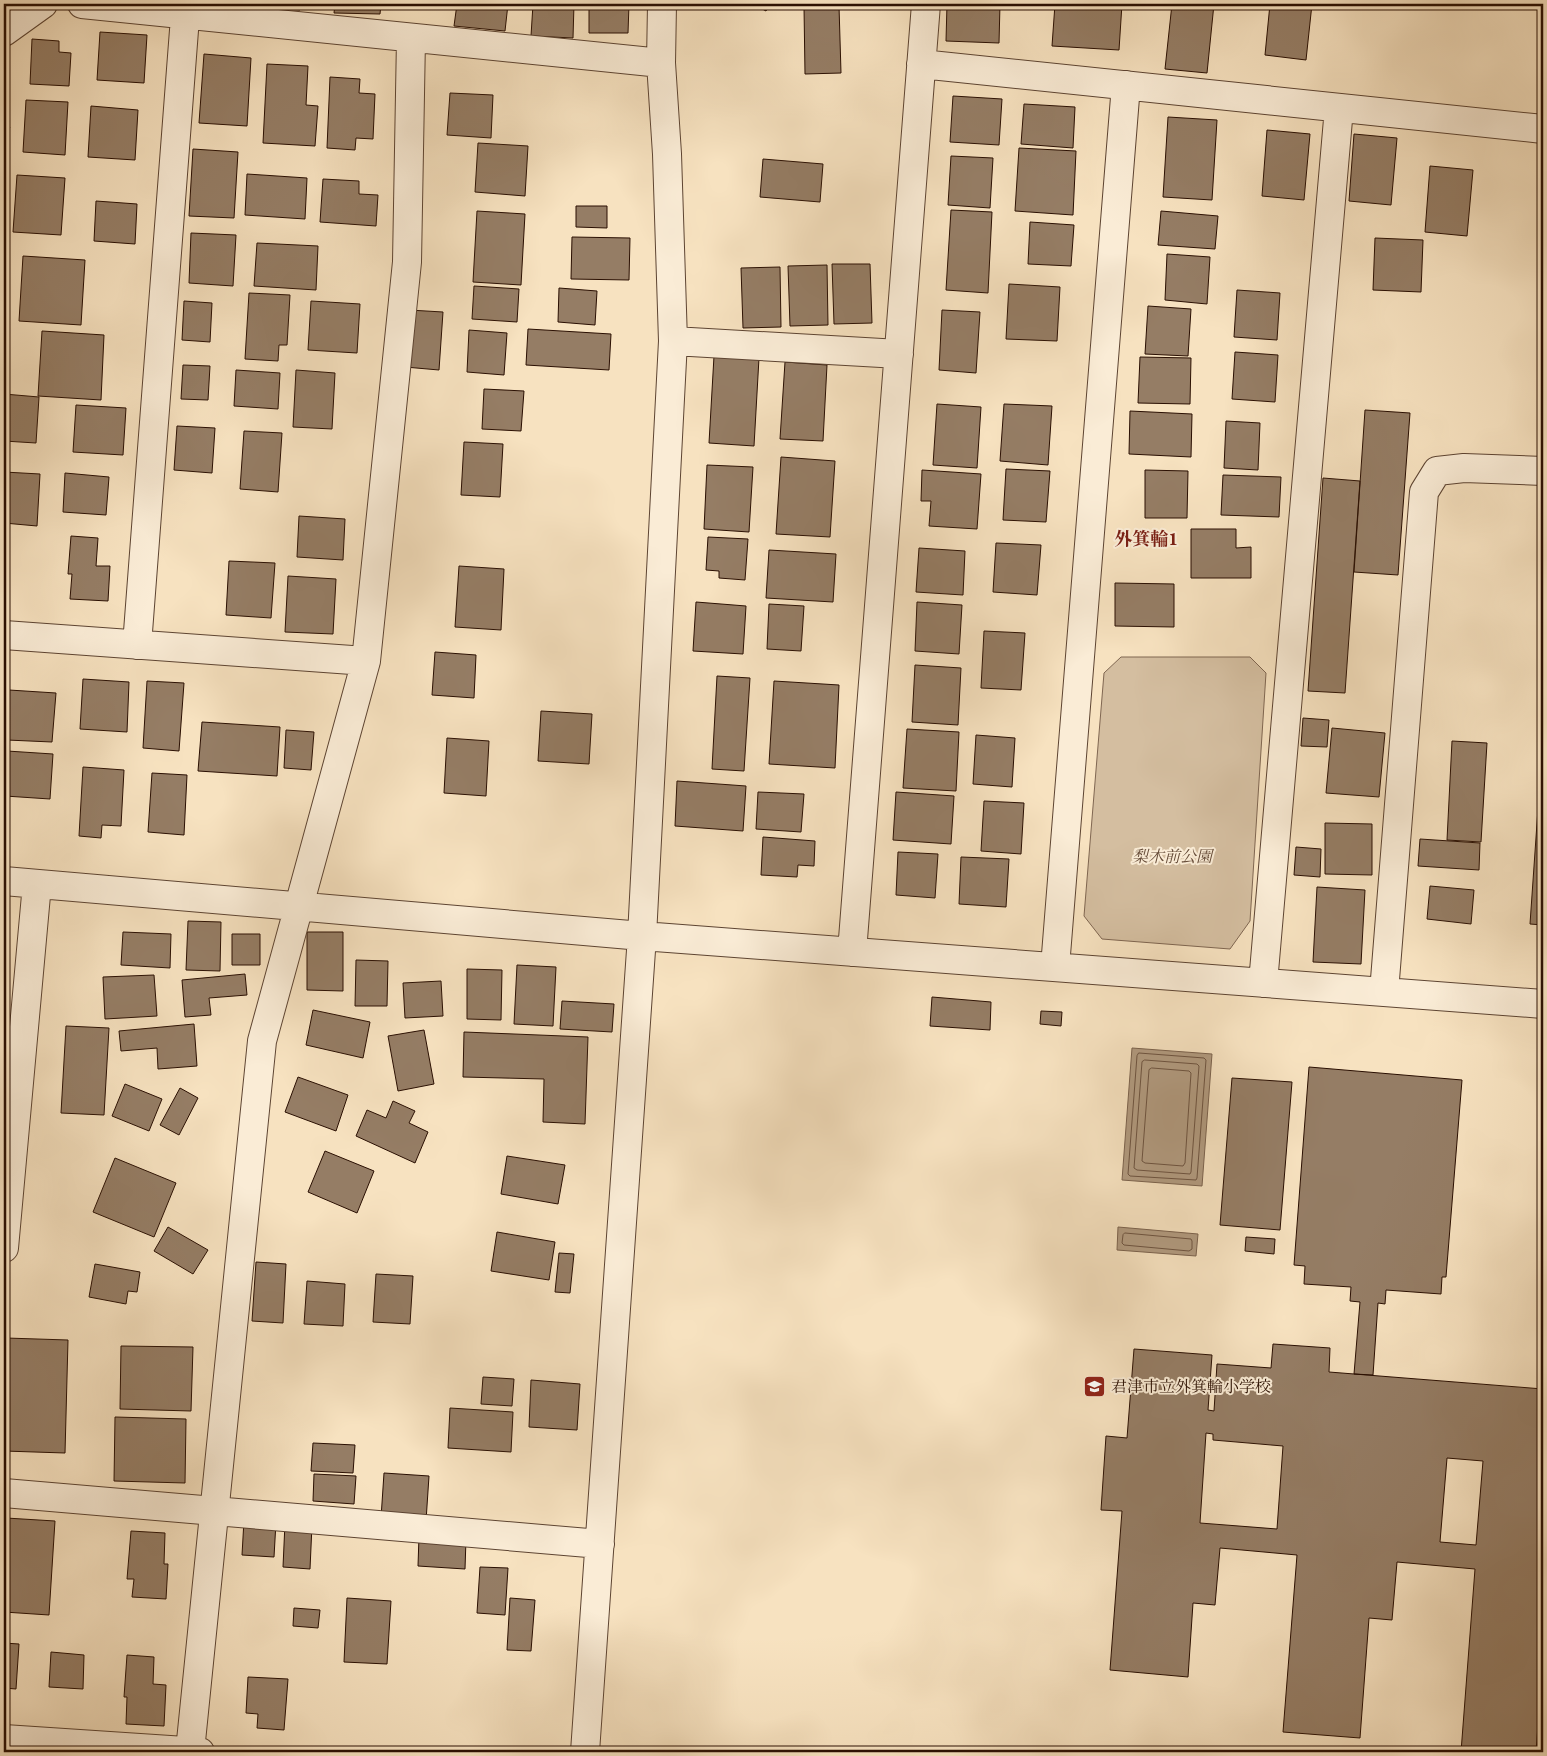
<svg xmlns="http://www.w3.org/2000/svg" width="1547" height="1756" viewBox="0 0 1547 1756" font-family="'EB Garamond','Noto Serif JP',serif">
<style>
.green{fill:#d4bea0;stroke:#7f6651}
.water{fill:#b19a7f;stroke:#7b624d}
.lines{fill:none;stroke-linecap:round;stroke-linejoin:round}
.shore{stroke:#6e5440;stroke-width:1}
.building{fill:#957d65;stroke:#2a0f02;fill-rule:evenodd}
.minor-casing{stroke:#5d4432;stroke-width:30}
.minor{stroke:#faecd6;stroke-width:28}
.labels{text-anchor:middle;stroke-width:4;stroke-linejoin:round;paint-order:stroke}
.park-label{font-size:16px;font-style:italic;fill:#664c39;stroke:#faecd6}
.poi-label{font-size:16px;fill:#2a0f02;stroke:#faecd6;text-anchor:start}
.neighbourhood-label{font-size:18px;font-weight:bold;fill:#7a1f14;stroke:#faecd6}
</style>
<rect width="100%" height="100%" fill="#f7e2c0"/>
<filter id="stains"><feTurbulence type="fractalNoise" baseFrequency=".004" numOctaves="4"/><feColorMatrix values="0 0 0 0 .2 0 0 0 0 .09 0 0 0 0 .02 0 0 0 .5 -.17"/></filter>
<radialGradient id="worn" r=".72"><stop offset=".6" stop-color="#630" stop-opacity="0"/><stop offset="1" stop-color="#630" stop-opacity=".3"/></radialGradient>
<path class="green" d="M1121 657H1250L1266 673 1250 921 1230 949 1102 939 1084 916 1104 673Z"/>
<path class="water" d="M1132 1048 1212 1054 1202 1186 1122 1180Z
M1118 1227 1198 1234 1196 1256 1117 1250Z"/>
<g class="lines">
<path class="shore" d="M1139 1053 1204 1058 1206 1060 1197 1178 1196 1180 1130 1176 1128 1174 1137 1056Z
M1145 1060 1197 1064 1199 1066 1191 1172 1190 1174 1137 1170 1134 1168 1142 1062Z
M1152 1068 1189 1071 1191 1073 1185 1163 1183 1166 1145 1163 1142 1161 1149 1070Z
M1125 1233 1191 1239 1192 1241V1249L1189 1251 1124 1245 1122 1243 1123 1235Z"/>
</g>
<path class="building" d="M256 4H300V10L256 8Z
M335 4H381L380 14 334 13Z
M396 4H429L428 9 396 7Z
M457 4H508L505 31 454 26Z
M533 4H574L573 38 531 36Z
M589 4H629L628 33H589Z
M753 4H770L766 11Z
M947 4H1000L999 43 946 41Z
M1055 4H1122L1119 50 1052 46Z
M1172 4H1214L1207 73 1165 69Z
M1270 4H1312L1306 60 1265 55Z
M839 6 841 73 805 74 804 7Z
M100 32 147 35 144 83 97 80Z
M32 39 59 41V52L71 53 69 86 30 84Z
M204 54 251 58 247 126 199 123Z
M267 64 308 66 306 105 318 106 315 146 263 143Z
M330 77 360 79 359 93 375 94 373 139 356 138 355 150 327 148Z
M450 93 493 95 491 138 447 135Z
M953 96 1002 99 999 145 950 142Z
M26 100 68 102 65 155 23 152Z
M1024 104 1075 107 1073 148 1021 144Z
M91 106 138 110 135 160 88 157Z
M1168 117 1217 120 1212 200 1163 197Z
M4 119 10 128 4 132Z
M1267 130 1310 134 1304 200 1262 196Z
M1354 134 1397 138 1391 205 1349 201Z
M478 143 528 146 525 196 475 192Z
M1019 148 1076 151 1073 215 1015 211Z
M193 149 238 152 234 218 189 216Z
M951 156 993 158 990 208 948 205Z
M763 159 823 164 820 202 760 197Z
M1430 166 1473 170 1467 236 1425 232Z
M247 174 307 178 305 219 245 215Z
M17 175 65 178 61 235 13 232Z
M323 179 359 181V194L378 195 376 226 320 222Z
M96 201 137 204 135 244 94 241Z
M576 206H607V228L576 227Z
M951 210 992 212 988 293 946 290Z
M477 211 525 214 521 285 473 282Z
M1161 211 1218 216 1215 249 1158 245Z
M1030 222 1074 225 1071 266 1028 264Z
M191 233 236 235 233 286 189 283Z
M572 237 630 238 629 280 571 279Z
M1375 238 1423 240 1421 292 1373 290Z
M257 243 318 246 316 290 254 286Z
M1167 254 1210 257 1207 304 1165 300Z
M23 256 85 260 81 325 19 321Z
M832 264H870L872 323 834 324Z
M827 265 828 325 790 326 788 266Z
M780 267 781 327 743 328 741 268Z
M1009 284 1060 287 1057 341 1006 339Z
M474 286 519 289 517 322 472 319Z
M559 288 597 291 595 325 558 322Z
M1237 290 1280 293 1277 340 1234 337Z
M249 293 290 295 287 345H279L278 361 245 359Z
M184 301 212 303 210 342 182 340Z
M311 301 360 304 357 353 308 350Z
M1148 306 1191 309 1188 356 1145 354Z
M409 310 443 312 439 370 405 367Z
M942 310 980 312 976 373 939 370Z
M528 329 611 334 609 370 526 365Z
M469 330 507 333 504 375 467 372Z
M42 331 104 335 101 400 38 396Z
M1235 352 1278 355 1275 402 1232 399Z
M714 356 759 358 754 446 709 443Z
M1140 357 1191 358 1190 404 1138 403Z
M785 362 827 365 823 441 780 439Z
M183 365 210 366 208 400 181 399Z
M236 370 280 373 278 409 234 406Z
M296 370 335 373 332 429 293 427Z
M484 389 524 391 521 431 482 429Z
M4 394 39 397 36 443 4 441Z
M937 404 981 407 977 468 933 465Z
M1004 404 1052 406 1048 465 1000 461Z
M76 405 126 408 123 455 73 452Z
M1365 410 1410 413 1398 575 1354 572Z
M1130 411 1192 414 1191 457 1129 454Z
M1226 421 1260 423 1258 470 1224 468Z
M177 426 215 428 212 473 174 470Z
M244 431 282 433 278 492 240 489Z
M464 442 503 444 500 497 461 495Z
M781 457 835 461 830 537 776 534Z
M707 465 753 467 749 532 704 529Z
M1006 469 1050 471 1046 522 1003 520Z
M922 470 981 474 977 529 929 526 931 501H921Z
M1145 470 1188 471 1187 518H1145Z
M4 472 40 474 37 526 4 523Z
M65 473 109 477 106 515 63 512Z
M1223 475 1281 477 1279 517 1221 515Z
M1323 478 1360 481 1345 693 1308 691Z
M299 516 345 519 343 560 297 557Z
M1191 529H1236V548L1251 547V578H1191Z
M71 536 98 538 96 566H110L108 601 70 599 72 574H68Z
M708 537 748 539 745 580 719 578V571L706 570Z
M996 543 1041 545 1037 595 993 592Z
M919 548 965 551 963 595 916 592Z
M769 550 836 554 833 602 766 598Z
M229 561 275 563 271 618 226 615Z
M459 566 504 569 501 630 455 627Z
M288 576 336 579 333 634 285 632Z
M1115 583 1174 584V627L1115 626Z
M696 602 746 606 743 654 693 651Z
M917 602 962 605 959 654 915 651Z
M769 604 804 606 801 651 767 649Z
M984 631 1025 633 1021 690 981 688Z
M435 652 476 655 474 698 432 695Z
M915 665 961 668 958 725 912 722Z
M717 676 750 678 744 771 712 769Z
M83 679 129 682 127 732 80 729Z
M147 681 184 683 179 751 143 748Z
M774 681 839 685 835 768 769 764Z
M9 690 56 693 52 742 7 740Z
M541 711 592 714 589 764 538 761Z
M1303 718 1329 720 1327 747 1301 746Z
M202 722 280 727 277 776 198 771Z
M1332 728 1385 733 1379 797 1326 793Z
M907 729 959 732 956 791 903 788Z
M286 730 314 732 311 770 284 768Z
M976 735 1015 738 1012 787 973 784Z
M447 738 489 741 486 796 444 793Z
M1452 741 1487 743 1481 842 1447 840Z
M7 751 53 754 50 799 5 796Z
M1542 751H1543V925L1530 924Z
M83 767 124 770 121 826 102 825 101 838 79 836Z
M152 773 187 775 184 835 148 832Z
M677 781 746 786 743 831 675 826Z
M758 792 804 794 801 832 756 829Z
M896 792 954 796 951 844 893 840Z
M984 801 1024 803 1021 854 981 851Z
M1325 823 1372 824V875L1325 874Z
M763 837 815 841 814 866 798 865 797 877 761 875Z
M1420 839 1480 843 1479 870 1418 866Z
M1296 847 1321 849 1320 877 1294 875Z
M898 852 938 854 935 898 896 895Z
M961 857 1009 859 1006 907 959 904Z
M1430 886 1474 890 1471 924 1427 919Z
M1317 887 1365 890 1361 964 1313 962Z
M188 921 221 922 220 971 186 970Z
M123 932 171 934 170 968 121 965Z
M307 932H343V991L307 990Z
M232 934H260V965H232Z
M356 960 388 961 387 1006H355Z
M517 965 556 967 553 1026 514 1024Z
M467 969 502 970 501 1020 467 1019Z
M245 974 247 995 209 998 211 1015 185 1017 182 980Z
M154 975 157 1016 105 1019 103 977Z
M441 981 443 1016 405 1018 403 983Z
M932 997 991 1002 990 1030 930 1026Z
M562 1001 614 1004 612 1032 560 1029Z
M313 1010 370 1022 363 1058 306 1045Z
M1041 1011 1062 1012 1061 1026 1040 1024Z
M194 1024 197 1066 158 1069 157 1048 121 1051 119 1031Z
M66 1026 109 1028 104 1115 61 1113Z
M424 1030 434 1084 398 1091 388 1036Z
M464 1032 588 1037 585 1124 543 1122 544 1079 463 1077Z
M1309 1067 1462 1080 1446 1277H1442L1441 1294 1386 1290 1385 1304 1378 1303 1373 1375 1354 1374 1360 1302 1350 1301 1351 1287 1304 1284 1305 1266 1294 1265Z
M298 1077 348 1095 336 1131 285 1112Z
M1232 1078 1292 1082 1280 1230 1220 1225Z
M125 1084 162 1099 149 1131 112 1116Z
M180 1088 198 1098 179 1135 160 1125Z
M393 1101 415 1111 409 1123 428 1132 415 1163 356 1136 367 1110 386 1118Z
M325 1151 374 1171 357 1213 308 1192Z
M507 1156 565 1165 558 1204 501 1194Z
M115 1158 176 1183 154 1237 93 1212Z
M168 1227 208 1250 193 1274 154 1251Z
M497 1232 555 1242 549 1280 491 1271Z
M1246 1237 1275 1239 1274 1254 1245 1251Z
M559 1253 574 1254 570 1293 555 1292Z
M256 1262 286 1264 283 1323 252 1321Z
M95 1264 140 1272 137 1292 128 1291 126 1304 89 1297Z
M376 1274 413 1276 410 1324 373 1322Z
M307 1281 345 1284 343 1326 304 1324Z
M6 1338 68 1340 65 1453 4 1451Z
M1273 1344 1330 1348 1329 1372 1543 1389V1655L1536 1752H1461L1475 1569 1397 1562 1392 1620 1369 1618 1360 1738 1283 1732 1297 1555 1220 1548 1215 1605 1193 1603 1188 1677 1110 1670 1122 1511 1101 1510 1106 1436 1127 1438 1134 1349 1212 1355 1208 1410 1214 1411 1217 1364 1271 1368ZM1206 1433 1213 1434V1440L1283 1446 1277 1529 1200 1523ZM1447 1458 1483 1461 1476 1545 1440 1542Z
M121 1346 193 1347 191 1411 120 1409Z
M483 1377 514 1379 512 1406 481 1404Z
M531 1380 580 1384 577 1430 529 1427Z
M450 1408 513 1412 511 1452 448 1448Z
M115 1417 186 1419 185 1483 114 1481Z
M313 1443 355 1445 353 1473 311 1471Z
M384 1473 429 1476 426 1521 381 1518Z
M314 1474 356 1476 354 1504 313 1501Z
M6 1518 55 1521 49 1615 4 1612V1554Z
M244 1520 276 1522 274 1557 242 1555Z
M285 1523 312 1525 310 1569 283 1567Z
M131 1531 165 1533 164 1564H168L166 1599 132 1597 134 1579H127Z
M419 1536 466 1539 465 1569 418 1566Z
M480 1567 508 1568 505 1615 477 1613Z
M347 1598 391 1601 387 1664 344 1662Z
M510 1598 535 1600 531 1651 507 1650Z
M294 1608 320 1610 318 1628 293 1626Z
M4 1643 19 1644 16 1689 4 1688Z
M51 1652 84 1655 83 1689 49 1687Z
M127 1655 154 1657 153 1684 166 1685 164 1726 126 1724 127 1697H124Z
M248 1677 288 1679 284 1730 257 1728 258 1714 246 1713Z"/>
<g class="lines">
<defs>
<path id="minor" d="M82 4 661 63
M4 32 43 4
M921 64 1543 129
M673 341 899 354
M4 635 366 661
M137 645 186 4
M4 881 642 936 1543 1004
M852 952 926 4
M1055 967 1126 85
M1263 983 1339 108
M1384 992 1424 492 1437 471 1464 468 1543 471
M4 1248 37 884
M4 1493 600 1544
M4 1739 200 1752
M190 1751 262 1041 366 661 407 262 411 38
M585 1752 642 936 673 341 667 154 661 63 662 4"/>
</defs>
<use href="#minor" class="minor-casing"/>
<use href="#minor" class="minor"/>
</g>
<defs>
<symbol id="school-square" viewBox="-11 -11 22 22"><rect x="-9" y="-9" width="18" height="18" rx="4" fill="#8f2418" stroke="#faecd6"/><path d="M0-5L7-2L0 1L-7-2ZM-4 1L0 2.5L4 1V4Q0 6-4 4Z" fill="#fff"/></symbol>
</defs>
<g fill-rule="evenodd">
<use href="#school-square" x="1082" y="1374" width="25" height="25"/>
</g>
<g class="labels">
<g class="park-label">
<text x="1172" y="862">梨木前公園</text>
</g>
<g class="poi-label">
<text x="1111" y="1392">君津市立外箕輪小学校</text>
</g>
<g class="neighbourhood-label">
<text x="1146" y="545">外箕輪1</text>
</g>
</g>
<rect width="1547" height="1756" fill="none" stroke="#f7e2c0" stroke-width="20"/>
<rect x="5" y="5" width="1537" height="1746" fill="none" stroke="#2a0f02" stroke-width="2.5"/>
<rect x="10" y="10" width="1527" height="1736" fill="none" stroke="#2a0f02"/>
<rect width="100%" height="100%" filter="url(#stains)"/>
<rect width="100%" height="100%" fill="url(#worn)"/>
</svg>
